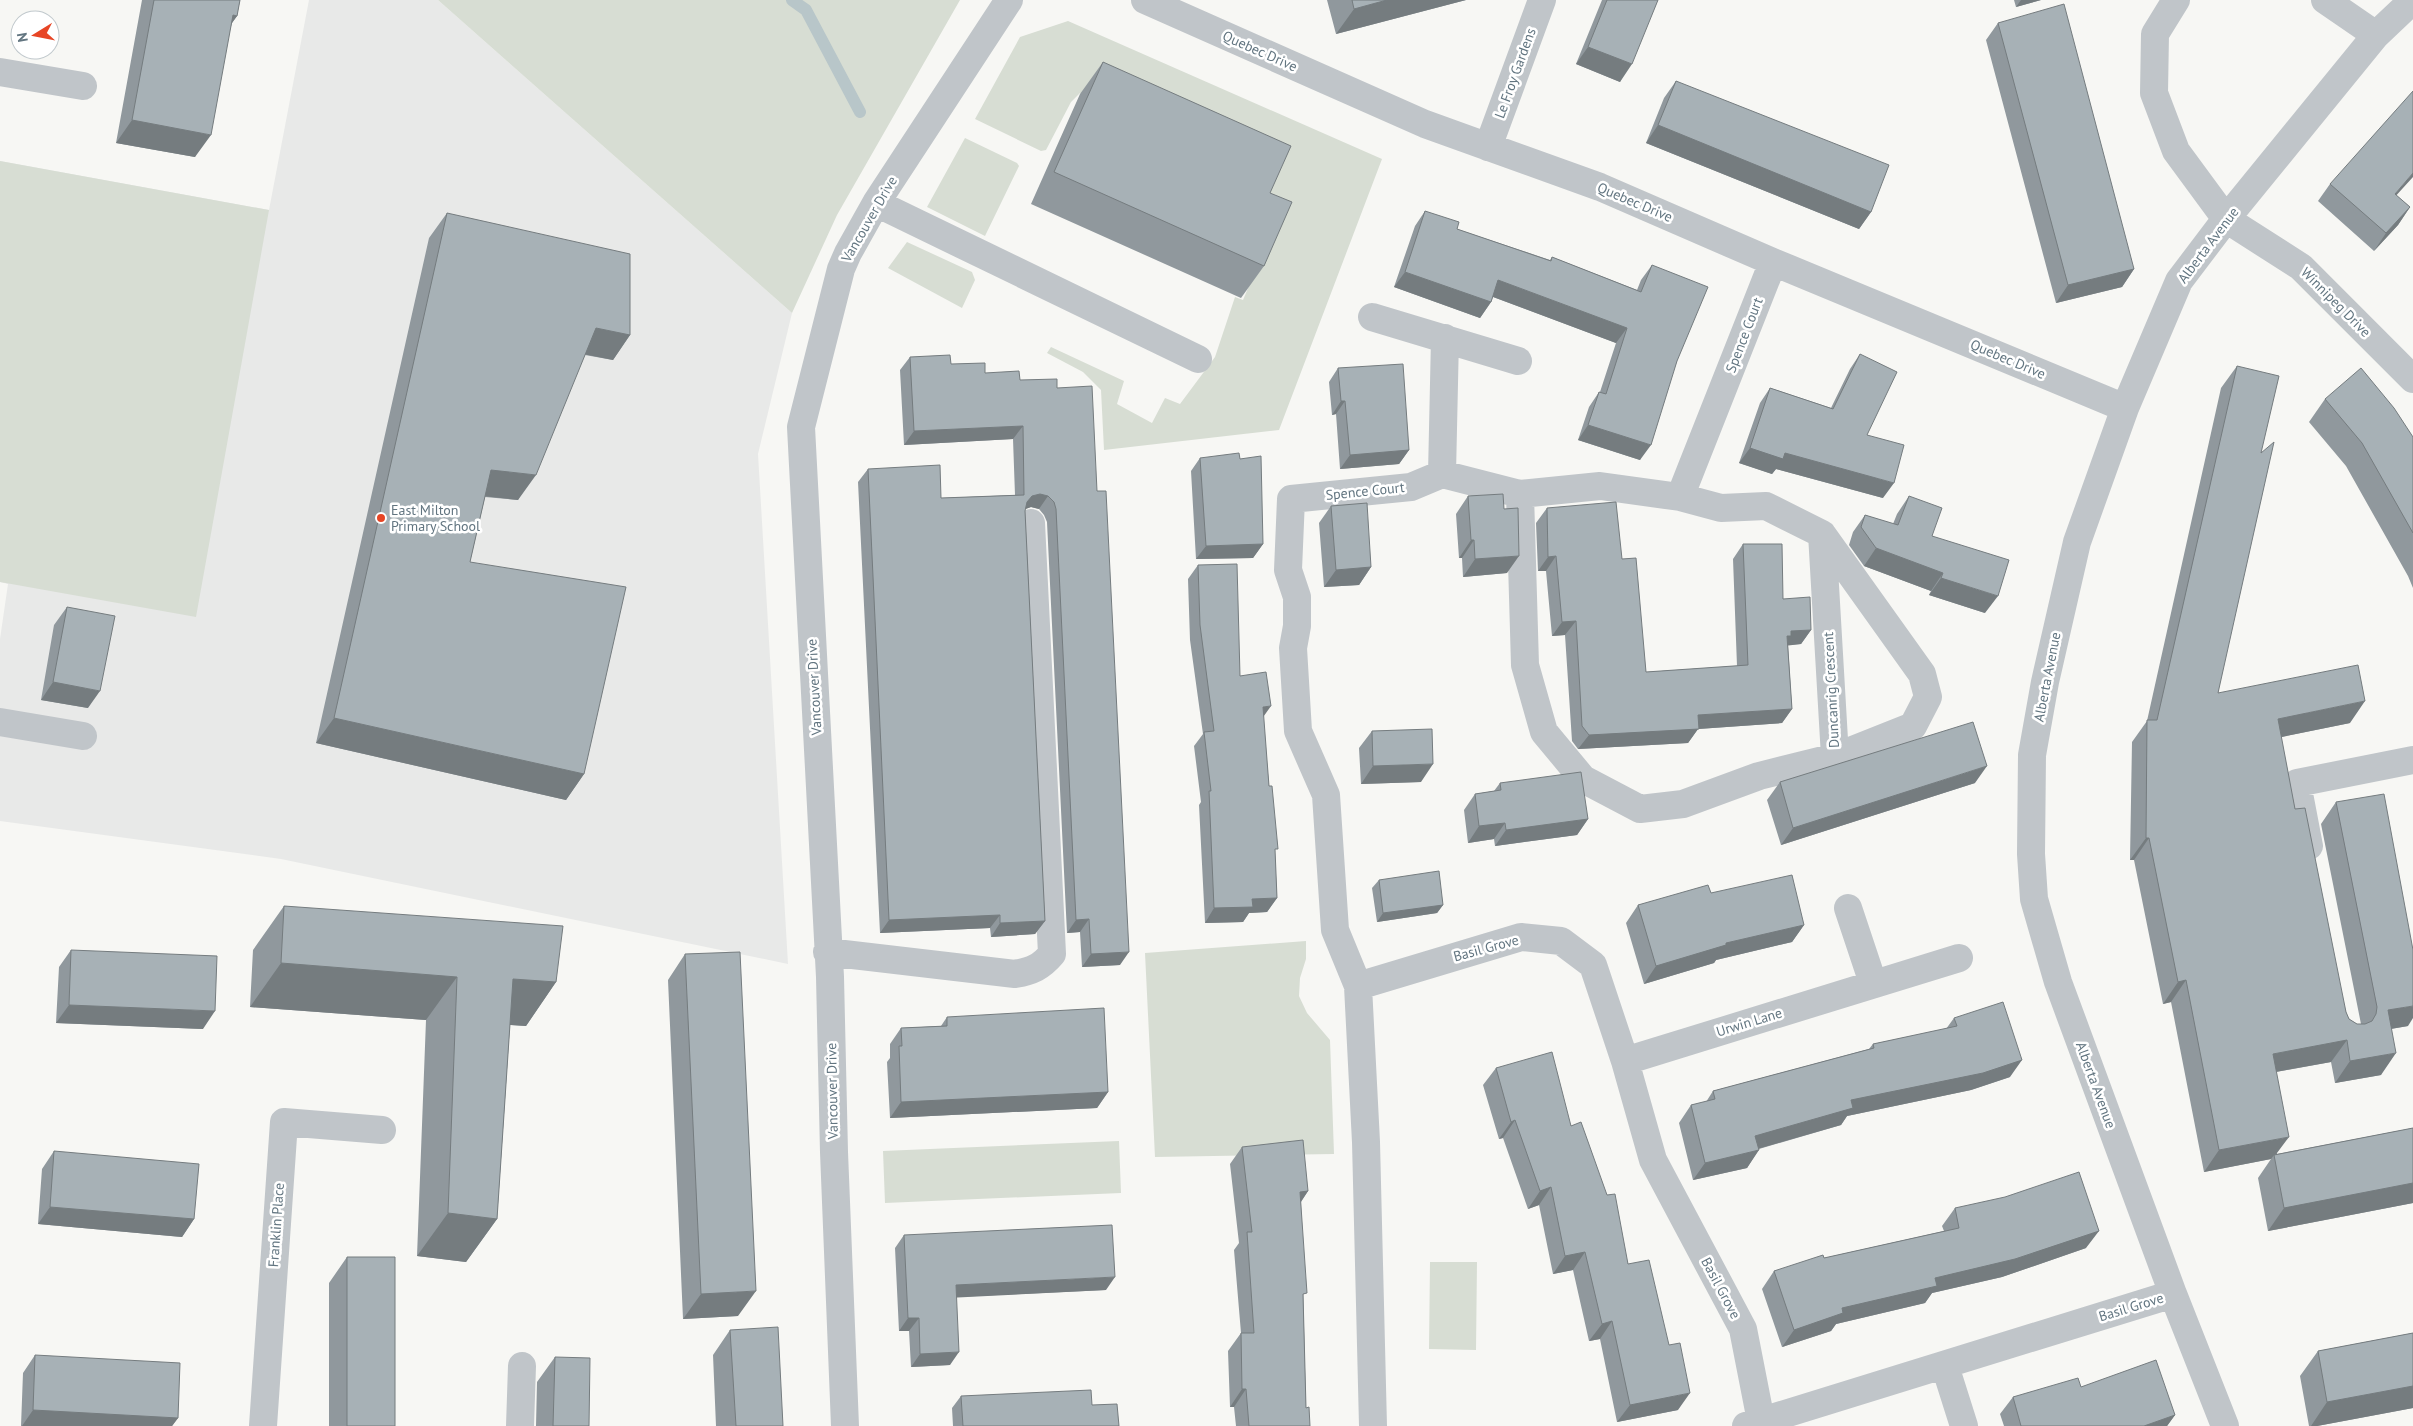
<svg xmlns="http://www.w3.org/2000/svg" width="2413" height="1426" viewBox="0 0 2413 1426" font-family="'PT Sans',sans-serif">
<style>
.built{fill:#e8e9e8}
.green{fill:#d7ddd3}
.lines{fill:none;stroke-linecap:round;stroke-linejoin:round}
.stream{stroke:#b8c6c9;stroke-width:12}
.minor{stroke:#c0c5c9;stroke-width:28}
.wall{fill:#90989d}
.shaded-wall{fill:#757c7f}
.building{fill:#a7b1b6;stroke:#757c7f}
.poi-dot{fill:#e74525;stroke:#fff;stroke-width:2}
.labels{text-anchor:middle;stroke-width:5;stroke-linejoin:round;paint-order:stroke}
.street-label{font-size:14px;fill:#627580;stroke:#fff}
.poi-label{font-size:14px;fill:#627580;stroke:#fff;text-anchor:start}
</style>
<rect width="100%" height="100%" fill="#f7f7f4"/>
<path class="built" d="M309 0H438L792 313 758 454 788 964 281 859 0 821V639L8 584 0 582V161L269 210Z"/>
<path class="green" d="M438 0H960L837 215 792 313Z
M1068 21 1382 159 1279 430 1104 450 1101 390 1083 372 1047 353 1051 347 1124 381 1117 404 1152 423 1165 398 1180 404 1215 357 1235 297 1243 300 1271 234 1269 176 1080 93 1071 102 1046 150 1041 151 975 119 1020 37Z
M965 138 1017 163 1019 166 985 236 927 207Z
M0 161 269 210 196 617 0 582Z
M907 242 972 272 975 280 962 308 888 268Z
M1306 941V959L1300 978 1299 996 1307 1013 1330 1040 1334 1154 1155 1157 1145 953Z
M1119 1141 1121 1193 885 1203 883 1151Z
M1430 1262H1477L1476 1350 1429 1349Z"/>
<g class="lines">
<path class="stream" d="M792 0 806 10 860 112"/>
<path class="minor" d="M1145 0 1425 124 1600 187 1773 262 2125 408
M2176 0 2155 34 2154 93 2176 151 2226 219 2301 267 2413 379
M2325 0 2376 35
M0 72 83 86
M1488 147 1542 0
M876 203 1198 359
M1372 317 1518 361
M1442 474 1445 338
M1520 494 1525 665 1544 732 1583 779 1640 809 1683 804 1759 776 1835 757 1822 534 1766 506 1721 508 1680 497
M1822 534 1922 674 1928 697 1913 726 1835 757
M0 722 83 736
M2309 846 2297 783 2413 760
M1848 908 1873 983
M827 952 1015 974C1032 971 1041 967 1052 954L1031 523
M1358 986 1521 937 1561 941 1593 965 1625 1061 1653 1160 1743 1329 1761 1421
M1625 1061 1959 958
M1945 1366 1964 1426
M263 1426 284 1122 382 1130
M520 1426 522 1366
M845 1426 834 1152 830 977 801 427 841 269 848 253 876 203 1009 0
M1373 1426 1366 1142 1358 986 1335 930 1326 795 1298 731 1293 648 1297 626V597L1288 570 1291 499 1411 487 1442 474 1520 494 1600 486 1680 497 1773 262
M1746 1426 2173 1294
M2225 1426 2173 1294 2058 982 2034 899 2031 854 2032 755 2045 682 2077 542 2125 408 2179 281 2226 219 2376 35 2413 0"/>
</g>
<path class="wall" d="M142 0H240L237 16 232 23 195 157 116 143Z
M1327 0H1466L1336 34Z
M1602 0H1658L1620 82 1576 64Z
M2014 0H2041L2016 7Z
M1998 23 2134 269 2122 287 2056 303 1986 40Z
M1103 62 1270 193 1264 266 1241 298 1031 204 1080 94Z
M1676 81 1871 212 1859 229 1646 143 1664 98Z
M2330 184 2397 196 2410 207 2398 225 2374 251 2318 201Z
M1425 211 1457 229 1550 260 1552 257 1637 290 1641 280 1652 265 1677 361 1640 460 1578 440 1589 407 1599 392H1600L1616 343 1493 297 1491 302 1480 318 1394 287 1415 226Z
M447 213 630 335 613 360 585 355 518 500 485 497 470 562 584 774 566 800 316 743 429 238Z
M1860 354 1867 435 1883 498 1776 469 1772 474 1739 463 1760 403 1770 388 1831 408 1850 369Z
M910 357 951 364 985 373 1057 388 1120 965 1082 967 1080 932 1067 933 1047 522 1044 515 1039 509 1031 507 1025 509V511L1045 921 1035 934 991 937 990 928 880 933 858 482 868 469 941 498 1015 495 1013 439 904 445 900 370Z
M2237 366 2261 453 2218 693 2350 723 2281 737 2295 809 2346 1012 2349 1019 2357 1024H2361L2321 824 2336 802 2408 1026 2391 1029 2381 1075 2335 1083 2331 1062 2276 1072 2277 1154 2413 1128V1203L2268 1231 2258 1178 2271 1159 2204 1172 2171 1002 2163 1004 2134 860H2130L2132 742 2147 721 2221 388Z
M1338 368 1409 450 1399 464 1340 469 1336 414 1332 415 1329 382Z
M2325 399 2413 437V588L2408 576 2346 466 2309 422Z
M1200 458 1240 459 1263 544 1253 558 1196 559 1191 471Z
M1468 496 1504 509 1507 573 1463 577 1462 558H1459L1456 514Z
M1909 496 1932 536 1985 613 1929 595 1931 591 1864 566 1849 545 1853 532 1865 515 1893 524 1897 514Z
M1331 506 1371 567 1359 585 1324 587 1319 523Z
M1547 508 1622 559 1646 672 1737 666 1733 559 1743 544 1783 599 1811 630 1801 644 1788 645 1792 709 1782 723 1698 729 1688 743 1578 749 1572 741 1565 635 1552 636 1546 571H1538L1536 523Z
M1198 565 1240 676 1263 717 1275 853 1277 898 1267 912 1249 913 1243 922 1205 923 1199 805 1201 802 1194 746 1203 734 1190 640 1188 579Z
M67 607 88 708 41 700 54 625Z
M1372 731 1421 782 1361 784 1359 748Z
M1780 782 1975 783 1781 845 1767 800Z
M1500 783 1588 819 1577 835 1495 846 1494 839 1468 843 1464 810 1475 794 1494 791Z
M1379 880 1443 905 1437 913 1377 922 1372 888Z
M1711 893 1804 925 1792 942 1716 960 1714 963 1644 984 1626 923 1638 905Z
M284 906 556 982 526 1026 510 1025 497 1219 466 1262 417 1256 426 1020 250 1007 253 950Z
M71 950 203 1029 56 1023 59 967Z
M685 954 738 1316 683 1319 668 980Z
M947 1017 1108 1092 1097 1108 890 1118 887 1062 890 1058V1044L901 1028 941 1026Z
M1954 1018 2010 1077 1971 1090 1847 1116 1841 1125 1759 1149 1747 1168 1693 1180 1679 1123 1691 1105 1706 1102 1713 1091 1869 1049 1873 1044 1946 1029Z
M1496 1068 1571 1126 1628 1264 1678 1410 1617 1422 1600 1339 1589 1341 1573 1270 1553 1274 1539 1205 1528 1209 1503 1138 1499 1139 1483 1085Z
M1242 1147 1308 1191 1301 1202 1306 1408 1310 1426H1236L1234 1407H1230L1228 1351 1241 1333 1234 1250 1239 1243 1230 1164Z
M54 1151 194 1219 182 1237 38 1224 42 1169Z
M1955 1208 2086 1248 2002 1277 1932 1293 1925 1303 1836 1324 1831 1331 1782 1347 1762 1289 1774 1271 1824 1258 1944 1231 1942 1226Z
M904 1235 1106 1290 956 1297 950 1365 911 1367 909 1331H899L895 1248Z
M347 1257 395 1426H329V1283Z
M730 1330 783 1426H716L713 1355Z
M2413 1333V1408L2317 1426H2309L2300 1376 2318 1351Z
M35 1355 178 1418 172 1426H21L23 1373Z
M555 1357 589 1426H536L537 1382Z
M2081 1387 2175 1415 2167 1426H2004L2000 1414 2013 1397Z
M961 1396 1092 1405 1119 1426H953L952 1408Z"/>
<path class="shaded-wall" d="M1387 0H1466L1336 34 1354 9Z
M2021 0H2041L2016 7Z
M233 15 237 16 221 38Z
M1588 47 1632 64 1620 82 1576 64Z
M132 120 211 135 195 157 116 143Z
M1658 125 1871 212 1859 229 1646 143Z
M2413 173V177L2382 211 2395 194Z
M2410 207 2398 225 2374 251 2386 233Z
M2134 269 2122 287 2056 303 2068 285Z
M1405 272 1491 302 1480 318 1394 287Z
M1498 280 1627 328 1616 343 1488 295Z
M596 328 630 335 613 360 578 353Z
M1341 401H1345L1336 414 1332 415Z
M1588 425 1651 445 1640 460 1578 440Z
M1023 426 1013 439 904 445 914 431Z
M1750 448 1785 453 1894 483 1883 498 1776 469 1772 474 1739 463Z
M1409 450 1399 464 1340 469 1350 455Z
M491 470 536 475 518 500 473 495Z
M1040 494 1048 496 1039 509 1031 507 1023 510 1027 502 1032 496Z
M1471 540H1474L1462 558H1459Z
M1263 544 1253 558 1196 559 1206 546Z
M1876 548 1943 573 1931 591 1864 566Z
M1519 556 1507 573 1463 577 1475 559Z
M1556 556 1546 571H1538L1548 557Z
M1371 567 1359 585 1324 587 1336 570Z
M1941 578 1998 596 1985 613 1929 595Z
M1576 621 1565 635 1552 636 1562 622Z
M1811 630 1801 644 1784 646 1787 636 1791 631Z
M53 682 100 691 88 708 41 700Z
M2365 701 2350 723 2262 741 2278 719Z
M1271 706 1261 720 1263 707Z
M1792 709 1782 723 1698 729 1688 743 1578 749 1589 735 1698 715Z
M334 718 584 774 566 800 316 743Z
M1433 764 1421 782 1361 784 1373 766Z
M1987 766 1975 783 1781 845 1793 828Z
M1588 819 1577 835 1495 846 1506 830Z
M1505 823 1494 839 1468 843 1479 826Z
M2146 838H2149L2134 860H2130Z
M1277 898 1267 912 1249 913 1243 922 1205 923 1214 908 1252 899Z
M1443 905 1437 913 1377 922 1383 913Z
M1000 915 990 928 880 933 889 920Z
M1089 919 1080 932 1067 933 1076 920Z
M1045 921 1035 934 991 937 1000 923Z
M1804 925 1792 942 1716 960 1714 963 1644 984 1656 966 1726 943Z
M1129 952 1120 965 1082 967 1091 954Z
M281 963 457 977 426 1020 250 1007Z
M513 979 556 982 526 1026 482 1023Z
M2186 980 2171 1002 2163 1004 2178 982Z
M69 1005 215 1011 203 1029 56 1023Z
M2413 1006V1018L2408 1026 2372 1032 2388 1010Z
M2347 1040 2331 1062 2258 1075 2273 1054Z
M2396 1053 2381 1075 2335 1083 2350 1061Z
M2022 1060 2010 1077 1971 1090 1847 1116 1841 1125 1743 1153 1755 1136 1851 1100Z
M1108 1092 1097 1108 890 1118 901 1102Z
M1515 1120 1503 1138 1499 1139 1511 1122Z
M2289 1137 2274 1157V1155L2271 1159 2204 1172 2219 1150Z
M1759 1150 1747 1168 1693 1180 1705 1163Z
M2413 1183V1203L2268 1231 2284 1208Z
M1551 1187 1539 1205 1528 1209 1540 1191Z
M1308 1191 1296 1209 1300 1192Z
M50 1207 194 1219 182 1237 38 1224Z
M448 1213 497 1219 466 1262 417 1256Z
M2099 1231 2086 1248 2002 1277 1932 1293 1925 1303 1836 1324 1831 1331 1782 1347 1794 1330 1842 1308 1935 1278Z
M1585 1252 1573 1270 1553 1274 1565 1256Z
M1115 1277 1106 1290 947 1298 956 1285Z
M756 1291 738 1316 683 1319 701 1294Z
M908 1318H919L909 1331H899Z
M1612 1321 1600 1339 1589 1341 1602 1324Z
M959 1352 950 1365 911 1367 920 1354Z
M2413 1386V1408L2317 1426H2311L2327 1402Z
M1242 1389H1246L1234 1407H1230Z
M1690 1393 1678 1410 1617 1422 1630 1405Z
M33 1410 178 1418 172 1426H22Z
M2175 1415 2167 1426H2144Z"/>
<path class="building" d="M154 0H240L237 16 233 15 211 135 132 120Z
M1352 0H1387L1354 9Z
M1607 0H1658L1632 64 1588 47Z
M2064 4 2134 269 2068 285 1998 23Z
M1103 62 1291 146 1270 193 1292 202 1264 266 1054 172Z
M1676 81 1889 165 1871 212 1658 125Z
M2413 91V173L2395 194 2410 207 2386 233 2330 184Z
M1425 211 1459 222 1457 229 1551 261 1552 257 1641 292 1652 265 1708 287 1677 361 1651 445 1588 425 1599 392 1606 394 1627 328 1498 280 1491 302 1405 272Z
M447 213 630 254V335L596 328 536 475 491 470 470 562 626 587 584 774 334 718Z
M1860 354 1897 372 1867 435 1904 445 1894 483 1785 453 1783 459 1750 448 1770 388 1833 409Z
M950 355 951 364 985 363V373L1019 371 1020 380 1057 379V388L1092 386 1097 491H1106L1129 952 1091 954 1089 919 1076 920 1056 509 1054 502 1048 496 1040 494 1032 496 1027 502 1025 511 1045 921 1000 923V915L889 920 868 469 940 465 941 498 1024 495 1023 426 914 431 910 357Z
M1403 364 1409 450 1350 455 1345 401H1341L1338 368Z
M2237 366 2279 376 2261 453 2274 442 2218 693 2358 665 2365 701 2278 719 2295 809 2305 808 2346 1012 2349 1019 2357 1024H2365L2372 1021 2376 1014 2377 1007 2336 802 2384 794 2413 950V1006L2388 1010 2396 1053 2350 1061 2347 1040 2273 1054 2289 1137 2219 1150 2186 980 2178 982 2149 838H2146L2147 720H2157Z
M2361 368 2394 408 2413 437V533L2362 443 2325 399Z
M1239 453 1240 459 1261 456 1263 544 1206 546 1200 458Z
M1503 494 1504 509 1518 508 1519 556 1475 559 1474 540H1471L1468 496Z
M1909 496 1942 508 1932 536 2009 560 1998 596 1941 578 1943 573 1876 548 1861 527 1865 515 1898 525Z
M1616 502 1622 559 1636 558 1646 672 1748 665 1743 544H1782L1783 599 1810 597 1811 630 1791 631V636H1787L1792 709 1698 715 1699 729 1589 735 1582 726 1576 621 1562 622 1556 556 1548 557 1547 508Z
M1367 503 1371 567 1336 570 1331 506Z
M1237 564 1240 676 1266 672 1271 706 1263 707 1269 786H1272L1278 849H1275L1277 898 1252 899 1253 907 1214 908 1209 791H1211L1204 732 1214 731 1200 625 1198 565Z
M67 607 115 616 100 691 53 682Z
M1973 722 1987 766 1793 828 1780 782Z
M1432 729 1433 764 1373 766 1372 731Z
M1581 772 1588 819 1506 830 1505 823 1479 826 1475 794 1501 790 1500 783Z
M1439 871 1443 905 1383 913 1379 880Z
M1792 875 1804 925 1726 943V945L1656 966 1638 905 1708 885 1711 893Z
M284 906 563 926 556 982 513 979 497 1219 448 1213 457 977 281 963Z
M71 950 217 956 215 1011 69 1005Z
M740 952 756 1291 701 1294 685 954Z
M2003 1002 2022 1060 1983 1073 1851 1100 1853 1108 1755 1136 1759 1150 1705 1163 1691 1105 1715 1099 1713 1091 1874 1048 1873 1044 1957 1026 1954 1018Z
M1104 1008 1108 1092 901 1102 899 1046H902L901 1028 947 1026V1017Z
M1552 1052 1571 1126 1581 1122 1607 1195 1615 1194 1628 1264 1649 1260 1669 1345 1680 1343 1690 1393 1630 1405 1612 1321 1602 1324 1585 1252 1565 1256 1551 1187 1540 1191 1515 1120 1511 1122 1496 1068Z
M2413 1128V1183L2284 1208 2274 1155Z
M1303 1140 1308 1191 1300 1192 1307 1293 1303 1294 1306 1408 1309 1407 1310 1426H1249L1246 1389H1242L1241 1333H1254L1247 1232H1252L1242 1147Z
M54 1151 199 1164 194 1219 50 1207Z
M2079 1172 2099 1231 2015 1259 1935 1278 1937 1286 1842 1308 1843 1313 1794 1330 1774 1271 1823 1255 1824 1258 1959 1228 1955 1208 2005 1197Z
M1112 1225 1115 1277 956 1285 959 1352 920 1354 919 1318H908L904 1235Z
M347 1257H395V1426H347Z
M778 1327 783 1426H736L730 1330Z
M2413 1333V1386L2327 1402 2318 1351Z
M35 1355 180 1363 178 1418 33 1410Z
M555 1357 590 1358 589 1426H553Z
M2156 1360 2175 1415 2144 1426H2021L2013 1397 2078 1378 2081 1387Z
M1091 1390 1092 1405 1117 1404 1119 1426H963L961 1396Z"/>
<circle class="poi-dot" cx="381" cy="518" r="5"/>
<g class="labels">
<g class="street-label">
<text transform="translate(1260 51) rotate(24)" y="5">Quebec Drive</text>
<text transform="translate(1515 73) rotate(-70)" y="5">Le Froy Gardens</text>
<text transform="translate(1635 202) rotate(23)" y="5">Quebec Drive</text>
<text transform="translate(869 219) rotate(-60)" y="5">Vancouver Drive</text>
<text transform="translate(2208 245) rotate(-53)" y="5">Alberta Avenue</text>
<text transform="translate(2336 302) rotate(45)" y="5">Winnipeg Drive</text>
<text transform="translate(1744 335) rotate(-69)" y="5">Spence Court</text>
<text transform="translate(2008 359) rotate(23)" y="5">Quebec Drive</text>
<text transform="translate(1365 491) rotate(-6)" y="5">Spence Court</text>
<text transform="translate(2047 677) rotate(-79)" y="5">Alberta Avenue</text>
<text transform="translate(814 687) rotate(-93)" y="5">Vancouver Drive</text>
<text transform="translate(1831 690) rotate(-93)" y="5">Duncanrig Crescent</text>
<text transform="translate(1486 948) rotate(-15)" y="5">Basil Grove</text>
<text transform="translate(1749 1022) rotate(-17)" y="5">Urwin Lane</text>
<text transform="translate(2096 1085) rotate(70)" y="5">Alberta Avenue</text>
<text transform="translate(832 1091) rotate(-91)" y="5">Vancouver Drive</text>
<text transform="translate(276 1225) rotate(-86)" y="5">Franklin Place</text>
<text transform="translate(1721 1288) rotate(62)" y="5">Basil Grove</text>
<text transform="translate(2131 1307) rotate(-17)" y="5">Basil Grove</text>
</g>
<g class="poi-label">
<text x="391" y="515">East Milton<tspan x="391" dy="16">Primary School</tspan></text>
</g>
</g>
<g transform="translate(35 35) rotate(260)"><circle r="24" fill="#ffffff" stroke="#c0c8cc"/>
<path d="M0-4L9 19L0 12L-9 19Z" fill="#e74525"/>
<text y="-8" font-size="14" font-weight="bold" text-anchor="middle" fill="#627580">N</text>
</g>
</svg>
